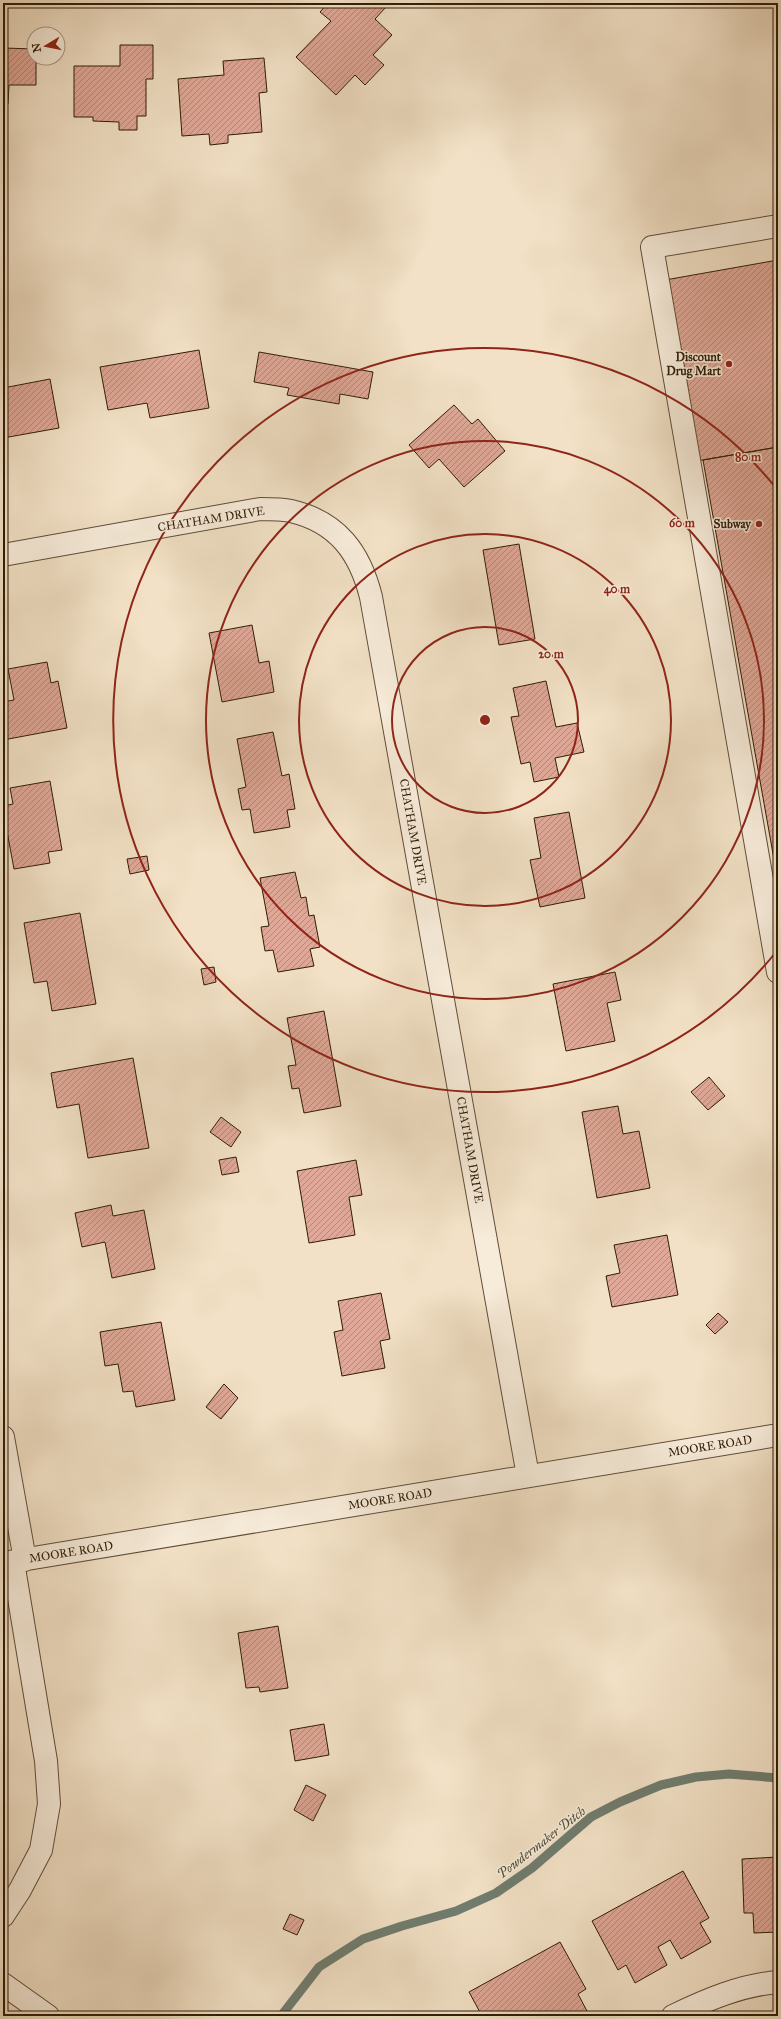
<svg xmlns="http://www.w3.org/2000/svg" width="781" height="2019" viewBox="0 0 781 2019" font-family="'IM FELL Great Primer',serif">
<style>
.lines{fill:none;stroke-linecap:round;stroke-linejoin:round}
.stream{stroke:#707d6f;stroke-width:9}
.building{fill:url(#building-hatch);stroke:#301c08}
.minor-casing{stroke:#604d38;stroke-width:24}
.minor{stroke:#f7ecda;stroke-width:22}
.ring{fill:none;stroke:#8f2418;stroke-width:2}
.poi-dot{fill:#8f2418;stroke:#f7ecda;stroke-width:1.5}
.labels{text-anchor:middle;stroke-width:3;stroke-linejoin:round;paint-order:stroke}
.poi-label{font-size:12px;font-weight:bold;fill:#301c08;stroke:#f7ecda;text-anchor:end}
.street-label{font-size:12px;fill:#301c08;stroke:#f7ecda}
.water-label{font-size:13px;font-style:italic;fill:#504d3b;stroke:#f7ecda}
.centre{fill:#8f2418;stroke:#f7ecda;stroke-width:2}
.ring-label{font-size:12px;text-anchor:middle;font-weight:bold;fill:#8f2418;stroke:#f7ecda;stroke-width:3;stroke-linejoin:round;paint-order:stroke}
</style>
<defs>
<pattern id="building-hatch" width="6" height="6" patternUnits="userSpaceOnUse"><rect width="6" height="6" fill="#dfa898"/><path d="M-1 1l2-2M0 6l6-6M5 7l2-2" fill="none" stroke="#b5887a"/></pattern>
</defs>
<rect width="100%" height="100%" fill="#f2e1c6"/>
<filter id="stains"><feTurbulence type="fractalNoise" baseFrequency=".005" numOctaves="4"/><feColorMatrix values="0 0 0 0 .2 0 0 0 0 .09 0 0 0 0 .02 0 0 0 .5 -.17"/></filter>
<radialGradient id="worn" r=".72"><stop offset=".6" stop-color="#630" stop-opacity="0"/><stop offset="1" stop-color="#630" stop-opacity=".3"/></radialGradient>
<g class="lines">
<path class="stream" d="M281 2016 319 1967 363 1939 402 1926 456 1911 496 1893 532 1868 591 1817 620 1802 661 1785 696 1777 729 1774 778 1778"/>
</g>
<path class="building" d="M328 3H382L386 7 375 19 392 35 373 55 384 65 365 85 355 75 336 95 296 57 331 21 320 12Z
M3 44H5L4 48 34 49V58H36V85H9L8 104H3Z
M120 45H153V79H146V116H137V130H119V122L93 121V117H74V66H120Z
M264 58 267 92 259 93 262 132 228 135V143L210 145 209 134 182 136 178 79 224 75 223 61Z
M778 260V447L697 461 665 280Z
M199 350 209 408 150 418 147 403 108 410 100 367Z
M259 352 373 372 368 399 340 394 339 404 287 395 289 388 254 382Z
M50 379 59 428 3 438V388Z
M454 405 472 424 478 419 505 451 464 487 439 459 429 468 409 445Z
M778 447V882L703 460Z
M519 544 535 639 499 645 483 550Z
M252 625 259 663 269 661 274 692 222 702 209 633Z
M47 662 51 683 58 681 67 728 3 740V702L14 700 8 669Z
M546 681 556 727 577 723 584 752 555 758 559 777 534 782 530 762 521 764 511 717 519 716 513 688Z
M273 732 282 776 289 774 295 809 287 810 290 827 254 833 250 809 242 810 238 789 246 787 237 739Z
M50 781 62 850 48 852 50 863 14 869 3 810V806L13 804 10 788Z
M569 812 585 898 540 907 530 860 541 858 534 818Z
M147 856 149 870 130 874 127 859Z
M295 872 301 898 306 897 309 916 314 915 320 947 310 949 314 966 278 972 273 950 265 951 261 927 269 926 260 878Z
M80 913 96 1004 52 1011 47 981 34 983 24 923Z
M214 967 216 982 204 985 201 969Z
M615 972 621 1000 607 1003 615 1041 566 1051 553 984Z
M324 1011 341 1106 304 1113 299 1088 292 1089 288 1066 296 1065 287 1018Z
M133 1058 149 1148 88 1158 79 1104 57 1108 51 1073Z
M709 1077 725 1096 708 1110 691 1092Z
M618 1106 623 1134 639 1131 650 1188 597 1198 582 1112Z
M221 1117 241 1132 231 1147 210 1132Z
M236 1157 239 1172 222 1175 219 1160Z
M356 1160 362 1195 349 1197 355 1235 309 1243 297 1171Z
M111 1205 113 1216 144 1210 155 1269 112 1278 105 1242 82 1247 75 1213Z
M667 1235 678 1295 612 1307 606 1276 620 1273 614 1245Z
M381 1293 390 1339 380 1341 385 1368 342 1376 334 1332 343 1330 338 1301Z
M718 1313 728 1322 715 1334 706 1325Z
M161 1322 175 1400 136 1407 133 1391 123 1392 118 1364 105 1366 100 1332Z
M224 1384 238 1398 221 1419 206 1407Z
M278 1626 288 1688 260 1692 259 1687 246 1688 238 1633Z
M324 1724 329 1755 295 1761 290 1730Z
M306 1785 326 1795 313 1821 294 1810Z
M778 1857V1932L754 1933 753 1913H744L742 1859Z
M683 1871 709 1918 700 1923 711 1942 681 1959 670 1940 658 1947 667 1965 635 1983 626 1965 618 1970 592 1921Z
M290 1914 304 1920 297 1935 283 1929Z
M560 1942 586 1989 578 1994 588 2013 582 2016H551L548 2011 538 2016H482L469 1992Z"/>
<g class="lines">
<defs>
<path id="minor" d="M778 226 652 247 778 972
M3 555 260 509C270 509 282 509 291 511 338 522 360 553 371 597L528 1476
M3 1437 25 1560
M3 1563 778 1435
M3 1916 20 1890 41 1850 49 1804 46 1761 13 1562
M3 1984 48 2016
M673 2016C706 2000 741 1985 778 1982"/>
</defs>
<use href="#minor" class="minor-casing"/>
<use href="#minor" class="minor"/>
</g>
<g class="ring">
<circle cx="485" cy="720" r="93"/>
<circle cx="485" cy="720" r="186"/>
<circle cx="485" cy="720" r="279"/>
<path d="M776 952A372 372 0 1 1 776 488"/>
</g>
<g class="poi-dot">
<circle cx="729" cy="364" r="4"/>
<circle cx="759" cy="524" r="4"/>
</g>
<g class="labels">
<g class="poi-label">
<text x="721" y="361">Discount<tspan x="721" dy="14">Drug Mart</tspan></text>
<text x="751" y="528">Subway</text>
</g>
<g class="street-label">
<text transform="translate(211 519) rotate(-9)" y="4">CHATHAM DRIVE</text>
<text transform="translate(413 832) rotate(80)" y="4">CHATHAM DRIVE</text>
<text transform="translate(470 1150) rotate(80)" y="4">CHATHAM DRIVE</text>
<text transform="translate(710 1446) rotate(-9)" y="4">MOORE ROAD</text>
<text transform="translate(390 1499) rotate(-9)" y="4">MOORE ROAD</text>
<text transform="translate(71 1552) rotate(-9)" y="4">MOORE ROAD</text>
</g>
<g class="water-label">
<text transform="translate(541 1842) rotate(-38)" y="5">Powdermaker Ditch</text>
</g>
</g>
<circle cx="485" cy="720" r="6" class="centre"/>
<g class="ring-label">
<text x="748" y="461">80 m</text>
<text x="682" y="527">60 m</text>
<text x="617" y="593">40 m</text>
<text x="551" y="658">20 m</text>
</g>
<rect width="781" height="2019" fill="none" stroke="#f2e1c6" stroke-width="16"/>
<rect x="4" y="4" width="773" height="2011" fill="none" stroke="#301c08" stroke-width="2"/>
<rect x="8" y="8" width="765" height="2003" fill="none" stroke="#301c08"/>
<g transform="translate(46 46) rotate(260)"><circle r="19" fill="#f7ecda" stroke="#a79986"/>
<path d="M0-3L7 15L0 10L-7 15Z" fill="#8f2418"/>
<text y="-6" font-size="11" font-weight="bold" text-anchor="middle" fill="#301c08">N</text>
</g>
<rect width="100%" height="100%" filter="url(#stains)"/>
<rect width="100%" height="100%" fill="url(#worn)"/>
</svg>
